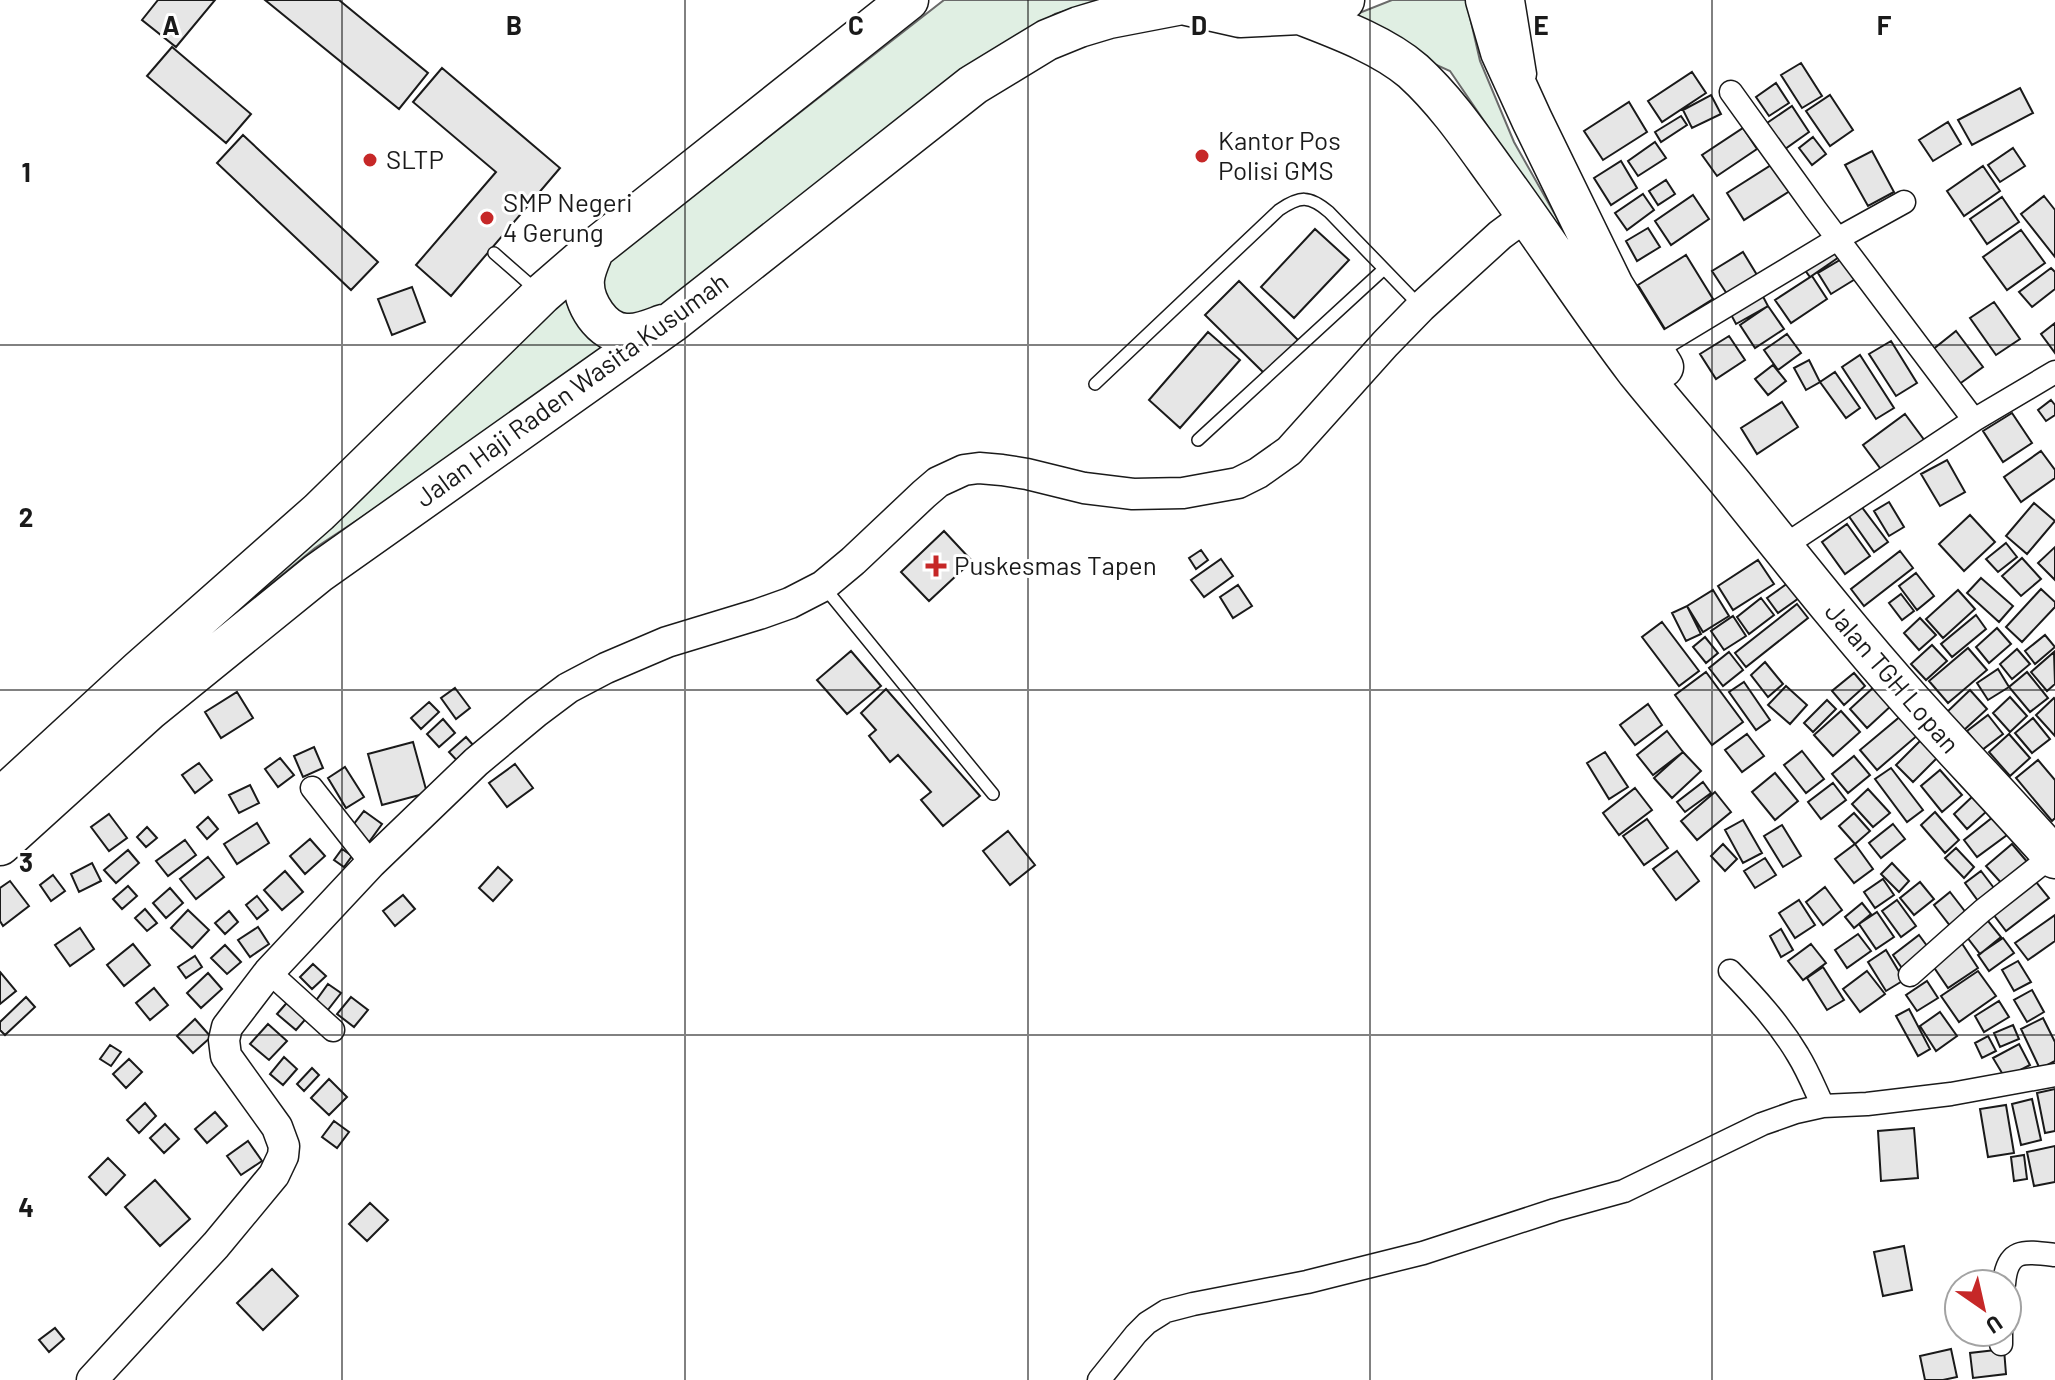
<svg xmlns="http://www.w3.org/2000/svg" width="2055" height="1380" viewBox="0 0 2055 1380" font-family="Barlow,sans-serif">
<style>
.green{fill:#e0efe3;stroke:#6a6a6a;stroke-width:2}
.building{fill:#e6e6e6;stroke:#1a1a1a;stroke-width:2}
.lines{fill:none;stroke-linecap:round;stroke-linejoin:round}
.lane-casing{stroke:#1a1a1a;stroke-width:14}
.street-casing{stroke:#1a1a1a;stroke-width:25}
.secondary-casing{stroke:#1a1a1a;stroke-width:33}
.highway-casing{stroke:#1a1a1a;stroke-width:43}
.lane{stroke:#fff;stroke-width:11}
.street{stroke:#fff;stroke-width:22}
.secondary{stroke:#fff;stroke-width:30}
.highway{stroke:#fff;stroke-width:40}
.grid{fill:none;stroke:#1a1a1a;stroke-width:2;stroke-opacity:0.55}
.poi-dot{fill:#c62828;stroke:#fff;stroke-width:3}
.labels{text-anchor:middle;stroke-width:6;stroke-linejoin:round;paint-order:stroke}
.poi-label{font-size:26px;fill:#1a1a1a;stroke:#fff;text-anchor:start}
.street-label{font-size:26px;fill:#1a1a1a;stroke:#fff}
.grid-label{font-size:26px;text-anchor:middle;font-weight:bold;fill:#1a1a1a;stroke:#fff;stroke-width:6;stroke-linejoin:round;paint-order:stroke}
</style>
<rect width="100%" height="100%" fill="#fff"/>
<path class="green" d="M944 0H1101L1055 14 987 57 641 328 613 324 598 270Z
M1392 0H1466L1480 61 1514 142 1591 278 1450 71 1339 21Z
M562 283C571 326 580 331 619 348L315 548 184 655Z"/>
<path class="building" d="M158 0H215L176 47 142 20Z
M265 0H339L428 73 399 109Z
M172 47 251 114 226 143 147 76Z
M1801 63 1822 96 1802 108 1781 75Z
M442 68 560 168 451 296 416 265 496 172 413 102Z
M1692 72 1706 93 1662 122 1648 101Z
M1776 83 1789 103 1769 116 1756 97Z
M2020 88 2033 113 1972 145 1958 120Z
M1711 95 1721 114 1692 128 1683 110Z
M1830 95 1853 130 1830 146 1806 111Z
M1629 102 1647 132 1603 160 1584 131Z
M1792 106 1809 132 1785 149 1767 123Z
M1681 116 1687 125 1661 142 1655 132Z
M1948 122 1961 144 1933 161 1919 140Z
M1743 128 1757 149 1717 176 1702 155Z
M243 135 378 262 351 290 217 163Z
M1813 137 1826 154 1812 165 1799 148Z
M1655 142 1666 158 1638 176 1628 161Z
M2013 148 2025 166 2000 182 1988 165Z
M1872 151 1894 192 1868 206 1845 165Z
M1621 161 1637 188 1611 205 1594 178Z
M1776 162 1793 189 1744 220 1727 193Z
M1983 166 2000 191 1964 216 1947 191Z
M1666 180 1675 194 1658 205 1649 191Z
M1643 194 1654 210 1627 230 1615 213Z
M1693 195 1709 219 1671 245 1655 221Z
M2044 196 2055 210V257L2021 214Z
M2002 197 2019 222 1987 244 1970 219Z
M1648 228 1660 247 1637 261 1626 241Z
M1315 229 1349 260 1294 318 1261 287Z
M2021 230 2045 263 2007 290 1983 257Z
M1835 244 1842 255 1810 277 1802 266Z
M1743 252 1757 275 1727 294 1712 271Z
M1686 255 1713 299 1665 329 1638 285Z
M1845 257 1857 278 1831 294 1818 273Z
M2051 268 2055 272V289L2032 307 2019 292Z
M1812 276 1827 299 1791 323 1775 300Z
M1239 281 1299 341 1265 374 1205 315Z
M412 287 425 322 392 335 378 299Z
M1759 289 1768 306 1736 324 1727 307Z
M1994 302 2020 339 1996 355 1970 318Z
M1768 306 1784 329 1755 348 1740 325Z
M2055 323V353L2041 334Z
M1956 331 1983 367 1958 385 1931 351Z
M1208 332 1240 360 1180 428 1149 400Z
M1787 334 1801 353 1778 370 1764 350Z
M1729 336 1745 360 1716 379 1700 354Z
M1891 341 1917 383 1896 396 1869 354Z
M1860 355 1894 408 1876 419 1842 367Z
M1809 360 1820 382 1806 390 1794 368Z
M1773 365 1786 381 1768 395 1755 379Z
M1835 372 1860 408 1846 418 1820 382Z
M2051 400 2055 405V415L2046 421 2038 410Z
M1782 402 1798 427 1757 454 1741 428Z
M2012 413 2032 443 2003 462 1983 431Z
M1905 414 1925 441 1883 472 1863 445Z
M2041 451 2055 470V478L2021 502 2004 477Z
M1947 460 1965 492 1940 506 1921 474Z
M1889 502 1904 527 1889 536 1874 511Z
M2034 503 2055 521 2027 554 2006 536Z
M1861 506 1888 542 1874 552 1848 515Z
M1970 515 1995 542 1964 571 1939 544Z
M1847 524 1870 556 1845 574 1822 542Z
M944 531 972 561 929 601 901 572Z
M2006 543 2017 557 1998 572 1986 559Z
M2055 547V580L2038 563Z
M1201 550 1208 560 1196 569 1189 558Z
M1900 551 1913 568 1864 606 1851 589Z
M2022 558 2041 579 2021 596 2002 576Z
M1221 559 1233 576 1204 597 1191 580Z
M1758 560 1774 584 1733 610 1718 586Z
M1916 573 1934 596 1917 610 1899 586Z
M1981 578 2013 606 1999 622 1967 593Z
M1788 583 1799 598 1778 613 1767 598Z
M1238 585 1252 606 1233 618 1220 597Z
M2041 589 2055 602V607L2022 642 2006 627Z
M1713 590 1729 616 1703 632 1687 606Z
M1958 590 1975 609 1943 638 1926 619Z
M1901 594 1914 611 1902 620 1889 603Z
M1761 598 1774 615 1749 634 1737 617Z
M1797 604 1808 618 1746 667 1735 653Z
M1687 606 1701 634 1686 641 1672 613Z
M1976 615 1986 629 1952 657 1941 644Z
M1733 616 1746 636 1724 650 1711 631Z
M1920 618 1936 635 1919 650 1904 633Z
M1662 622 1699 671 1679 686 1642 637Z
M1997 628 2011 644 1989 663 1976 647Z
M2045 635 2055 647 2035 664 2025 651Z
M1705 637 1718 653 1706 663 1693 647Z
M1932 645 1947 661 1926 680 1911 664Z
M1968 648 1987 670 1948 703 1929 681Z
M2017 649 2030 664 2012 679 2000 664Z
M851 651 881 686 847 714 817 680Z
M1729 652 1743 670 1723 686 1709 668Z
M2054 652 2055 684 2047 691 2031 672Z
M1765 662 1783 684 1768 697 1751 675Z
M1998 669 2009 687 1988 700 1977 683Z
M1706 672 1743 722 1712 745 1675 695Z
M2027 672 2048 698 2030 712 2009 687Z
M1854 673 1865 686 1844 705 1832 691Z
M1744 682 1770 720 1756 730 1729 692Z
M1786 686 1807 705 1790 724 1768 705Z
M1875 686 1892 705 1867 728 1850 709Z
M455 688 470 708 456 719 441 698Z
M886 689 980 796 943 826 921 800 931 792 898 755 890 762 869 736 876 730 861 713Z
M1970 690 1987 709 1964 730 1947 712Z
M237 692 253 718 221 738 205 712Z
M2010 697 2027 716 2010 732 1993 713Z
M2054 698 2055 699V736L2036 715Z
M1827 700 1836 709 1813 732 1804 723Z
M429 702 439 712 421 729 411 718Z
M1648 704 1662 725 1635 745 1620 725Z
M1841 711 1860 732 1833 756 1814 735Z
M1902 715 1919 734 1877 770 1860 750Z
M1988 715 2003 734 1982 750 1967 731Z
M2033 718 2050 739 2032 753 2015 733Z
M443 719 455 733 439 747 427 734Z
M1667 731 1683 752 1653 775 1637 755Z
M1747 734 1764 756 1742 772 1725 750Z
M2009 734 2030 758 2010 776 1989 752Z
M466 737 480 753 464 768 449 752Z
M1923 738 1940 755 1913 782 1896 765Z
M413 742 427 793 382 805 368 754Z
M314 747 323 768 303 777 294 756Z
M1802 751 1824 779 1806 793 1784 765Z
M1605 752 1628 787 1609 799 1587 763Z
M1683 752 1701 771 1672 798 1654 778Z
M1854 756 1870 775 1848 793 1832 774Z
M280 758 294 775 278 787 265 769Z
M2038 760 2055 780V818L2052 821 2016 778Z
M199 763 212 780 195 793 182 775Z
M515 764 533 788 507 807 489 783Z
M345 767 364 797 346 808 328 778Z
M1891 768 1923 810 1907 822 1875 779Z
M1940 770 1962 795 1942 812 1921 786Z
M1775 773 1798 801 1775 820 1752 792Z
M1703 782 1711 793 1685 812 1677 802Z
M1833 783 1846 800 1821 819 1808 802Z
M250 785 259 803 239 813 229 795Z
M1635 788 1652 810 1619 835 1603 813Z
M1868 789 1890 813 1873 827 1852 804Z
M1715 792 1731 812 1697 840 1681 821Z
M1973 796 1987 811 1967 829 1954 814Z
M364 811 382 824 369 842 350 829Z
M1935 812 1959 840 1945 853 1921 825Z
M1854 813 1870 831 1855 844 1839 826Z
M109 814 127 838 109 851 91 827Z
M208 817 218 829 207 839 197 827Z
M1993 817 2007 835 1977 857 1964 840Z
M1647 819 1668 848 1644 865 1623 836Z
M1743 820 1762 853 1743 863 1725 830Z
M257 823 269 843 237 864 224 844Z
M1893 824 1905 839 1881 858 1869 843Z
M1782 825 1801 856 1783 867 1764 836Z
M147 827 157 838 146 847 137 837Z
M1008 831 1035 865 1010 885 983 851Z
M310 839 325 856 305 874 290 856Z
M185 840 196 855 168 876 156 861Z
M1723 844 1737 859 1725 871 1711 856Z
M1855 844 1873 869 1854 883 1835 859Z
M2012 844 2029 864 2004 886 1986 866Z
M1956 848 1974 867 1964 878 1945 858Z
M342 849 352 856 344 867 334 860Z
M128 850 139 863 116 883 104 870Z
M1677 851 1699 881 1676 900 1653 869Z
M208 857 224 877 196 899 180 879Z
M1765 858 1776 875 1755 888 1744 871Z
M92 863 101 881 79 892 71 874Z
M1892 863 1909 881 1899 892 1881 874Z
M498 867 512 880 493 901 479 888Z
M285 871 303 892 282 910 264 890Z
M1981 871 1997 892 1981 905 1965 883Z
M53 875 65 891 51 901 40 885Z
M2032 877 2049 898 2006 931 1990 910Z
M1883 879 1894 895 1875 908 1864 892Z
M10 881 29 906 3 926 0 921V888Z
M1920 882 1934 899 1914 915 1900 898Z
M128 886 137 896 122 909 113 899Z
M1825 887 1842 910 1823 925 1806 902Z
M170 888 183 903 166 918 153 903Z
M1950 892 1967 914 1951 927 1934 905Z
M403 895 415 909 395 926 383 911Z
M257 896 268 910 257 919 246 905Z
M1799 900 1815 925 1795 938 1779 913Z
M1897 900 1916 926 1901 937 1882 911Z
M1862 903 1871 914 1854 928 1845 917Z
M145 909 157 923 147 931 135 918Z
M188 910 209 930 192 948 171 928Z
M229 911 238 922 225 934 215 923Z
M1877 912 1894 937 1876 949 1859 924Z
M2055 915V941L2028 960 2015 943Z
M1984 916 2001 937 1980 954 1963 932Z
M258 927 269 944 250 957 238 940Z
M80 928 94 949 70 966 55 945Z
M1781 929 1793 950 1781 957 1770 936Z
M1858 934 1871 951 1847 968 1835 950Z
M1919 935 1933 954 1906 974 1893 955Z
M2003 938 2014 953 1989 971 1978 955Z
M1961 942 1978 968 1948 988 1931 963Z
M133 944 150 965 124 986 107 965Z
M1811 944 1826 963 1803 980 1788 961Z
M225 945 241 962 227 974 211 958Z
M1886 950 1904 980 1886 991 1868 962Z
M195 956 202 967 186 978 178 967Z
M2018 961 2031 982 2014 991 2002 970Z
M313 964 326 976 312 989 300 977Z
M1823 967 1844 1000 1827 1010 1807 978Z
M1867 971 1885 994 1860 1012 1843 989Z
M1978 971 1996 996 1959 1022 1941 996Z
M0 972 16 991 0 1004Z
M208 973 222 989 201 1008 187 993Z
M1927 981 1938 998 1917 1011 1906 995Z
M328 984 341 993 327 1011 315 1002Z
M154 988 168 1005 150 1020 136 1003Z
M2032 990 2044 1012 2027 1022 2014 1000Z
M26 997 35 1007 5 1035 0 1030V1022Z
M351 997 368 1010 354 1027 337 1014Z
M291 998 310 1014 296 1030 277 1014Z
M1999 1001 2009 1017 1984 1032 1975 1016Z
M1909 1009 1930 1049 1918 1056 1896 1016Z
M1940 1012 1957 1036 1936 1051 1920 1026Z
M2043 1018 2055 1042V1061L2040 1069 2021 1029Z
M195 1019 211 1037 193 1053 177 1036Z
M268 1024 287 1041 269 1060 250 1044Z
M2013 1025 2019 1039 2000 1047 1994 1033Z
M1988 1036 1996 1051 1982 1058 1975 1043Z
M2019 1044 2030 1065 2005 1078 1993 1058Z
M110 1045 121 1052 111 1066 100 1059Z
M284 1057 297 1069 283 1085 270 1074Z
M129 1059 142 1072 126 1088 113 1074Z
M312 1068 319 1075 304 1091 297 1084Z
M329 1079 347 1097 329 1115 311 1098Z
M2055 1089V1131L2045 1133 2037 1093Z
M2032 1099 2041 1140 2021 1145 2012 1104Z
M145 1103 156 1116 139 1133 127 1120Z
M2006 1105 2014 1153 1988 1157 1980 1109Z
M215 1112 227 1126 207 1143 195 1129Z
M334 1121 349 1132 337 1148 322 1137Z
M165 1124 179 1139 164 1153 150 1138Z
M1914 1128 1918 1178 1881 1181 1878 1131Z
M248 1141 262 1161 241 1175 227 1156Z
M2055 1146V1182L2034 1186 2027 1152Z
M2024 1155 2027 1179 2014 1181 2011 1157Z
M108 1158 125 1175 106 1195 89 1177Z
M155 1180 190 1219 160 1246 125 1207Z
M370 1203 388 1220 367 1241 349 1224Z
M1904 1246 1912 1290 1883 1296 1874 1252Z
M272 1269 298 1296 263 1330 237 1303Z
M55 1328 64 1339 49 1352 39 1340Z
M1951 1349 1957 1377 1943 1380H1925L1920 1356Z
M2004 1349 2006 1374 1973 1378 1970 1353Z"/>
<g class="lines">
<defs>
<path id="lane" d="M494 253 535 289
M1095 384 1279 210C1300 196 1309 195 1329 212L1421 307
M1198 440 1384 269
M824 587 993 794"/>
<path id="street" d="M1513 0 1525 74
M1731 92 1816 210 1974 420
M1653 350 1839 238 1904 202
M1781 548 1974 420 2055 372
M312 788 371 863
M1730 971C1755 997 1779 1023 1798 1055 1808 1071 1815 1089 1823 1106
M269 972 333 1030
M1910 975 1982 911 2053 855
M2004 1284C2007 1248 2024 1251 2055 1255
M2001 1344V1332
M1099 1380 1136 1334 1147 1323 1166 1311 1193 1304 1307 1282 1423 1253 1555 1210 1624 1191 1762 1124 1796 1112 1823 1106 1867 1104 1951 1094 2055 1075"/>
<path id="secondary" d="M92 1380 216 1245 274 1175 283 1156 284 1146 277 1127 226 1056 224 1040 227 1027 269 972 371 863 476 762 536 712 568 688 606 668 667 642 759 614 790 603 823 586 853 561 924 494 938 482 964 470 979 468 1002 470 1027 474 1084 488 1133 494 1183 493 1238 483 1258 473 1289 451 1385 344 1421 307 1500 235 1527 215"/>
<path id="highway" d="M1175 0 1182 4 1240 17 1300 14 1344 0
M1486 0 1501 52 1532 120 1613 286 1663 367
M1300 14C1336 28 1383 45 1413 71 1446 101 1471 138 1497 174 1545 239 1588 307 1637 371 1670 412 1705 451 1738 492 1795 563 1851 634 1912 702 1959 754 2008 805 2055 858
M594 249C590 259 585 269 584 279 582 302 602 334 627 334 639 335 652 329 663 325
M0 799 139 671 319 512 542 294 594 249 908 0
M0 845 149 710 318 573 671 323 973 85 1047 40 1079 27 1109 18 1182 4"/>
</defs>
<use href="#lane" class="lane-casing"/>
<use href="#street" class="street-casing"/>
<use href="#secondary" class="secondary-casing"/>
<use href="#highway" class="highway-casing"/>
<use href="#lane" class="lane"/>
<use href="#street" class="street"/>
<use href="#secondary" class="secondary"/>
<use href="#highway" class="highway"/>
</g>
<path class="grid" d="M342 0V1380M685 0V1380M1028 0V1380M1370 0V1380M1712 0V1380M0 345H2055M0 690H2055M0 1035H2055"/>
<g class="poi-dot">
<circle cx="1202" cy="156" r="8"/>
<circle cx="370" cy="160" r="8"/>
<circle cx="487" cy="218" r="8"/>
<path d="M932 554h8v8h8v8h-8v8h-8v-8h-8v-8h8z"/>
</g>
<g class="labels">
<g class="poi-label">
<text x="1218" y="150">Kantor Pos<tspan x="1218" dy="30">Polisi GMS</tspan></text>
<text x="386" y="169">SLTP</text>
<text x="503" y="212">SMP Negeri<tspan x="503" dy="30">4 Gerung</tspan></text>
<text x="954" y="575">Puskesmas Tapen</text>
</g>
<g class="street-label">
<text transform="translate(572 390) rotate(-36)" y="9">Jalan Haji Raden Wasita Kusumah</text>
<text transform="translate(1892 678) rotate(49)" y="9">Jalan TGH Lopan</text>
</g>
</g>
<g class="grid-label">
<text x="171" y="35">A</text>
<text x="514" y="35">B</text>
<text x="856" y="35">C</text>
<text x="1199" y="35">D</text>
<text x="1541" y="35">E</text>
<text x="1884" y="35">F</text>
<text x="26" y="182">1</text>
<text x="26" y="527">2</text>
<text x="26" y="872">3</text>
<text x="26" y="1217">4</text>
</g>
<g transform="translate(1983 1308) rotate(146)"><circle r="38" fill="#ffffff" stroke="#a3a3a3" stroke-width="2"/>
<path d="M0-6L14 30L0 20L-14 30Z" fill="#c62828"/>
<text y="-12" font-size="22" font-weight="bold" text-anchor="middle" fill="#1a1a1a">U</text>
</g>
</svg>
